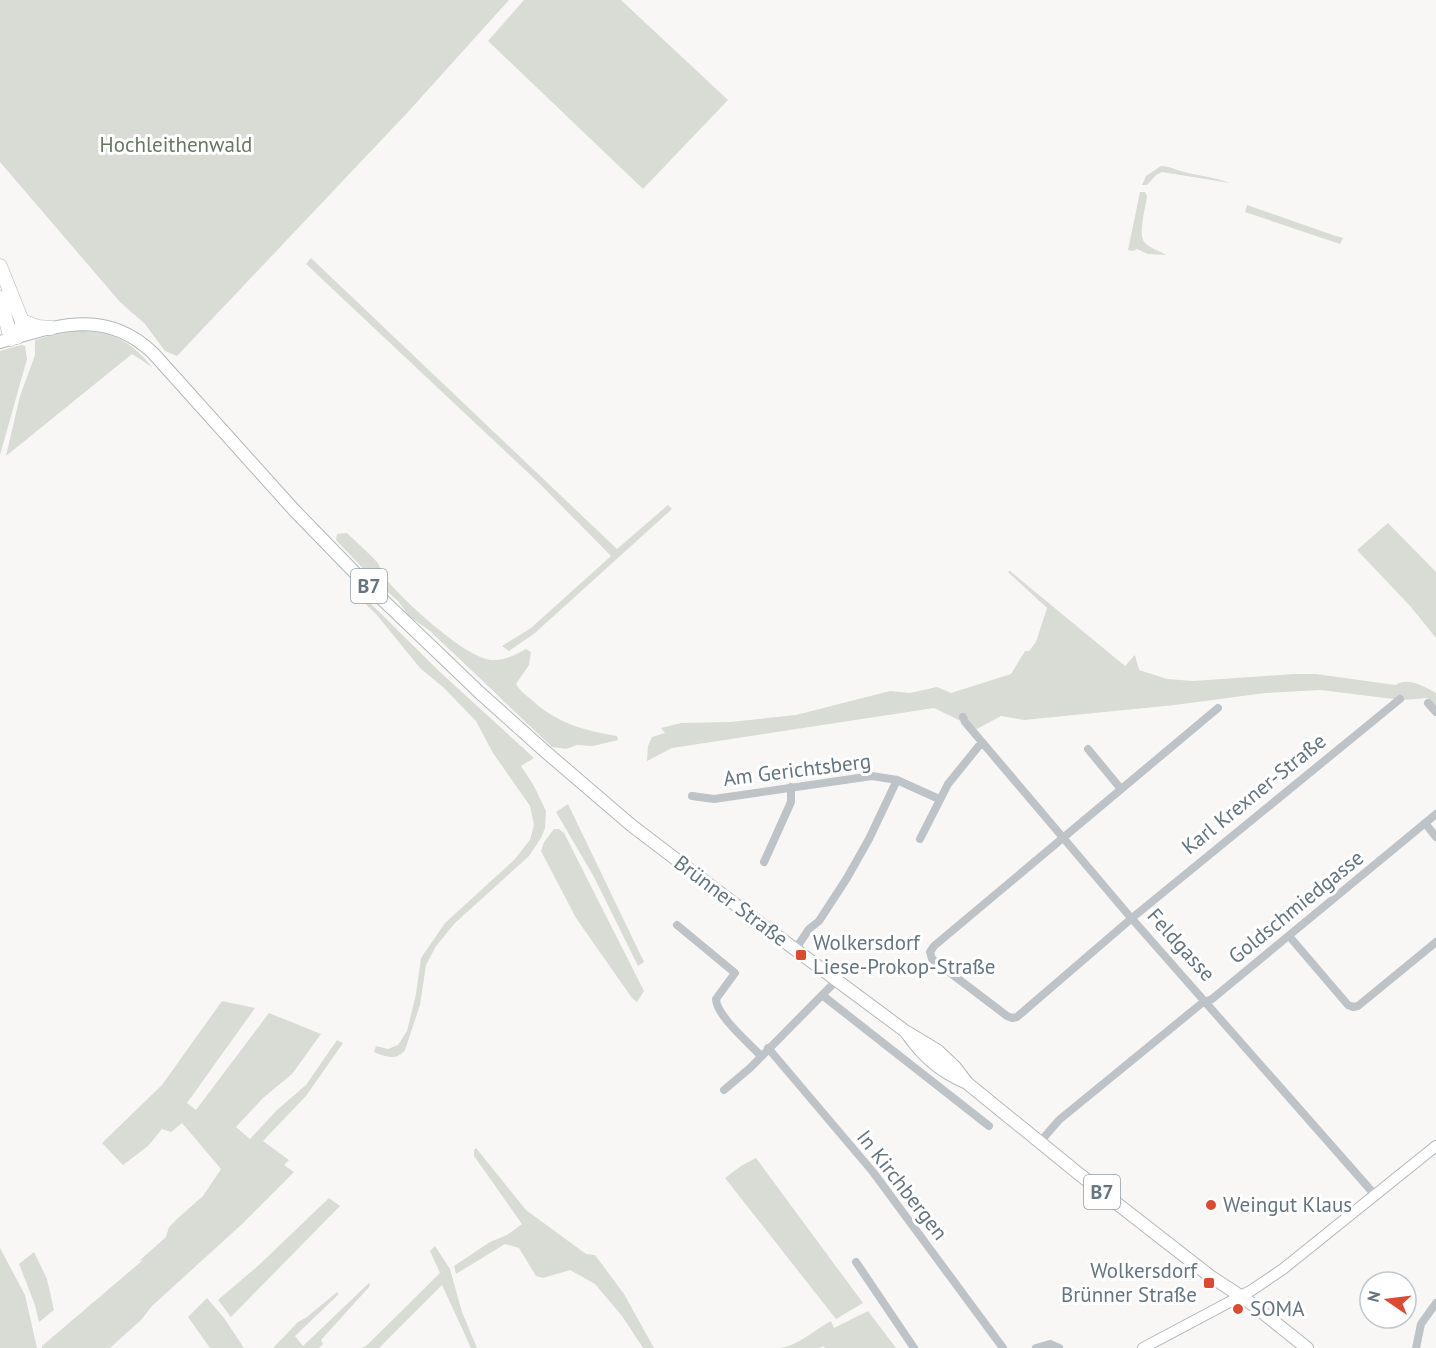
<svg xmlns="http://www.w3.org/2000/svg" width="1436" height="1348" viewBox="0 0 1436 1348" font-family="'PT Sans',sans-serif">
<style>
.green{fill:#d8dcd4}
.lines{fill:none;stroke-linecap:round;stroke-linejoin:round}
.secondary-casing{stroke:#b1b7bb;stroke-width:12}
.primary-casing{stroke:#b2b8bb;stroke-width:14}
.highway-casing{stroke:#b2b7ba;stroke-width:15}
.street{stroke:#bec3c7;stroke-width:8}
.secondary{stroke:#fff;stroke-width:10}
.primary{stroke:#fff;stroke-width:12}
.highway{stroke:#fff;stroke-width:14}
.poi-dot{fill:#dc4a30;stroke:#fff;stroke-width:2}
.labels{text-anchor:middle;stroke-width:6;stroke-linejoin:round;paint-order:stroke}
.shield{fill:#fff;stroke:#929ea5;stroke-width:1.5}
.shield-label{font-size:20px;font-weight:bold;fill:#64757f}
.park-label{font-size:21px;fill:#687762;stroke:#fff}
.street-label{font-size:21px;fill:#64757f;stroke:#fff}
.poi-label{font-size:21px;fill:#64757f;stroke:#fff;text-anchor:start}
</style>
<rect width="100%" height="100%" fill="#f8f7f5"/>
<path class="green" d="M0 0H509L408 112 177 356 165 351 145 324 120 302 0 162Z
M524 0H621L728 100 643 189 488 41Z
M1161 166C1170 166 1175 170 1184 172 1200 176 1214 177 1230 183L1162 172 1156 175 1147 185H1142L1146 176Z
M1140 192H1145L1147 196C1146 207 1137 235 1145 243 1150 248 1160 251 1166 255L1148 254 1137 249 1133 251 1128 250Z
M1247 205 1333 235 1343 238 1340 244 1245 212Z
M311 258 617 549 668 505 672 509 535 633 509 651 502 646 531 628 611 556 539 483 306 264Z
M77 331C112 331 130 340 152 367L132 354 6 456 20 396 35 355V340L52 335Z
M21 345 25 346 27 359 0 455V351Z
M1388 523 1436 572V638L1411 607 1357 550Z
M347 533C357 543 368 552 377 562 381 567 381 574 385 578 403 600 464 657 491 660 502 661 516 655 526 649L531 652 529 665 516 684C520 691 527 696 533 701 557 723 585 731 617 736L618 740 593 746 577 745 566 749 552 747 430 631 409 616 398 601 374 580 336 540 337 534Z
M1010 571 1125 666 1135 655 1139 670 1167 679 1193 681 1294 674H1316L1395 685C1409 677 1423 686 1436 693V708L1428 698 1401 700 1321 690 1265 693 1175 705 1024 720 1001 716 977 729 934 708 672 748 647 761 648 746 652 737 665 733 661 728 681 723 730 722 796 715 890 691 910 693 937 687 951 693 1011 674 1025 651H1029L1036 642 1047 608 1008 572Z
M360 593 440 672 534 758 521 766 534 786 546 811 545 828 541 838 529 856 455 923 436 946 426 965 420 1005 405 1050C396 1061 386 1057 374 1052L376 1046 388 1049 398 1045 407 1031 416 994 421 958 445 923 514 860 530 840 534 825 530 806 493 753 476 721 444 688 420 668 376 614 357 596Z
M568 804 644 962 638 966 594 877 556 812Z
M554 829H559L564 833 644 991 637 1002 632 998 576 918 541 851 544 842Z
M222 1001 255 1008 187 1103 196 1110 269 1013 321 1034 292 1074 263 1098 236 1127 250 1139 277 1110 306 1085 337 1040 343 1043 306 1096 263 1141 289 1160 284 1165 294 1172 241 1225 152 1306 141 1320 110 1348H42V1346L143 1260 139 1261 166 1237 169 1227 178 1218 203 1196 221 1169 182 1123 171 1132 162 1129 148 1146 123 1165 102 1143 162 1085Z
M476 1148 526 1210 586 1254 595 1255 624 1294 654 1348H643L622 1316 595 1284 570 1270 543 1278 536 1276 519 1248 505 1244 456 1274 454 1266 490 1242 507 1235 522 1224 474 1156V1150Z
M756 1158 863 1303 836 1319 725 1178 741 1166Z
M329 1198 340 1206 231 1317 218 1300 260 1264Z
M435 1246 450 1269 462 1312 477 1348H471L442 1285 379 1348H361L366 1346 440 1273 430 1251Z
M0 1248 25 1295 37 1348H0Z
M34 1252 47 1279 54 1310 39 1322 35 1305 19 1264Z
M369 1283 370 1286 321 1340 323 1344 319 1348H273L298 1322 307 1317 337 1292 339 1294 295 1336 303 1346Z
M207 1298 224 1318 244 1348H210L188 1317Z
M868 1311 896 1348H825L823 1346 819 1348H778C797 1347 814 1330 831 1321L834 1328Z"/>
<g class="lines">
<defs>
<path id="secondary" d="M1143 1348 1252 1290 1283 1269 1436 1146"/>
<path id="primary" d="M0 342C56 326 105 307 153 353L294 510 362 580 480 693 547 753 631 825 749 915 905 1031 938 1051 955 1067 967 1083 1079 1174 1210 1276 1248 1301 1307 1348
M906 1032C922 1055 939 1071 965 1082"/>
<path id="highway" d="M0 266 22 321 21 329 17 337
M0 298 11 339
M22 321 38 327 51 328"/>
</defs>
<use href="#secondary" class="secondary-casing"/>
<use href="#primary" class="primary-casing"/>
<use href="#highway" class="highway-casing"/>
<path class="street" d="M1428 703 1436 712
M1218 708 934 946 930 952 932 959 1007 1016 1012 1018 1017 1017 1132 918 1400 699
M963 717 965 722 1126 912 1375 1195
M1088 749 1121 789
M692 796 714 799 872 776 897 780 939 799
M1425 823 1436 837
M920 839 948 784 982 742
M764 862 791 802V787
M677 925 735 973 716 999C716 1015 749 1043 760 1055
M1289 936 1348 1005 1353 1007 1358 1006 1436 942
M795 950 809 929 819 921 847 878 869 839 897 780
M822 995 989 1126
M768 1048 873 1172 1003 1348
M724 1090 750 1068 836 981
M1040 1142 1059 1120 1202 1003 1212 999 1436 814
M856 1262 914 1348
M1036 1348 1050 1344 1059 1348
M1416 1348 1421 1324 1436 1303"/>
<use href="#secondary" class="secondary"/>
<use href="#primary" class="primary"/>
<use href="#highway" class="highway"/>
</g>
<g class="poi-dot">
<rect x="795" y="949" width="12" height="12" rx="3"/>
<circle cx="1211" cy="1205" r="6"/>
<rect x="1203" y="1277" width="12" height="12" rx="3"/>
<circle cx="1238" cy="1309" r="6"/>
</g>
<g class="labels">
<g class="shield">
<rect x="351" y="569" width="36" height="34" rx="4.5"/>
<rect x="1084" y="1175" width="36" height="34" rx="4.5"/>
</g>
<g class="shield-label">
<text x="369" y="593">B7</text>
<text x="1102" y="1199">B7</text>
</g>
<g class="park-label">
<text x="176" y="152">Hochleithenwald</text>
</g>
<g class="street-label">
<text transform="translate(797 770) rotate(-7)" y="7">Am Gerichtsberg</text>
<text transform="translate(1254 794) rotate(-39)" y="7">Karl Krexner-Straße</text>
<text transform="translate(731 901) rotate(37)" y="7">Brünner Straße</text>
<text transform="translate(1296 907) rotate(-39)" y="7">Goldschmiedgasse</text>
<text transform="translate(1181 945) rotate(48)" y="7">Feldgasse</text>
<text transform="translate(902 1185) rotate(52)" y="7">In Kirchbergen</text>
</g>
<g class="poi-label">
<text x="813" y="950">Wolkersdorf<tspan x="813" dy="24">Liese-Prokop-Straße</tspan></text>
<text x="1223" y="1212">Weingut Klaus</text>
<text x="1197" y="1278" text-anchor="end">Wolkersdorf<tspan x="1197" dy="24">Brünner Straße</tspan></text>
<text x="1250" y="1316">SOMA</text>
</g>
</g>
<g transform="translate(1388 1300) rotate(284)"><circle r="28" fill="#ffffff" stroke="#c1c8cc" stroke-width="1.5"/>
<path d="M0-4.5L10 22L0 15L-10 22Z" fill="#dc4a30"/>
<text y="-9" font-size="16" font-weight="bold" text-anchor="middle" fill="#64757f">N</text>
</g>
</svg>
